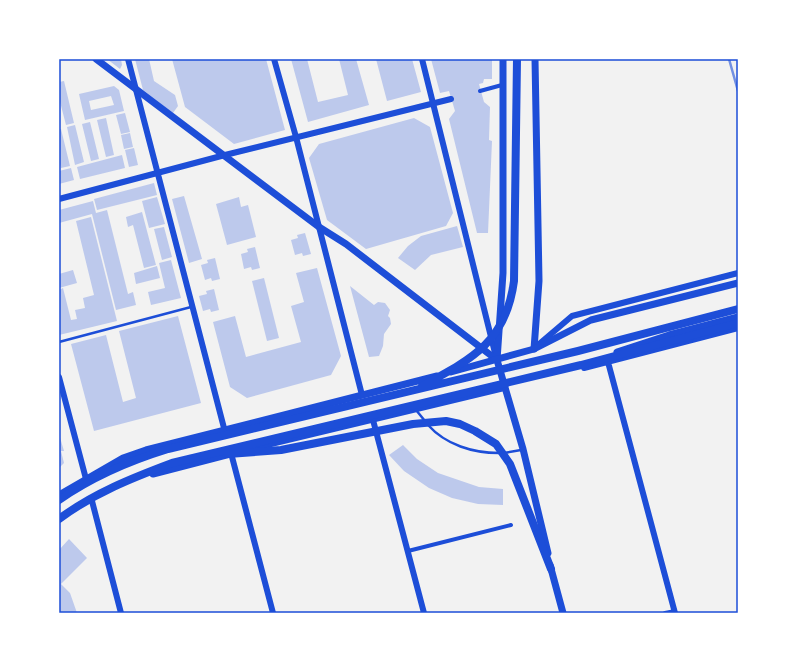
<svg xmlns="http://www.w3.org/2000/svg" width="797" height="672" viewBox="0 0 797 672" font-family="Lato,sans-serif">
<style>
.building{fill:#bdc9ec;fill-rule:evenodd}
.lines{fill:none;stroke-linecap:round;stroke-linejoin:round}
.service{stroke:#1d4ed8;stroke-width:2.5}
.minor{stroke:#1d4ed8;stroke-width:4}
.tertiary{stroke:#1d4ed8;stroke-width:6}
.secondary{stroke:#1d4ed8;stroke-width:7}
.primary{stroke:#1d4ed8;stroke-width:7}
.trunk{stroke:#1d4ed8;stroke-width:8}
.rail{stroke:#7290e2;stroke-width:2.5}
.neatline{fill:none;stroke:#1d4ed8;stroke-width:1.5}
</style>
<rect width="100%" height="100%" fill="#f2f2f2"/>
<path class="building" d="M107 59H121L122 65 120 69Z
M135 59H149L154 81 175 95 178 106 173 113 143 90Z
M172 59H266L285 130 234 144 185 107Z
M291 59H307L318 102 348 95 339 59H356L369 105 308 122Z
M376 59H412L421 92 387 101Z
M431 59H492V79H484L483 83 479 84 484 102 490 107 489 140 492 141 488 233H477L449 119 455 111 449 91 440 93Z
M64 81 74 123 66 125 59 98V82Z
M114 86 119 90 124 111 85 120 79 94ZM111 96 114 105 91 110 89 101Z
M125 113 130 132 121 134 116 115Z
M106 118 114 155 106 157 97 120Z
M414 118 430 127 453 213 446 226 366 249 327 220 309 158 319 144Z
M90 122 99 159 91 161 82 124Z
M75 125 84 162 75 165 67 127Z
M59 129H61L70 166 61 168 59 160Z
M130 133 133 147 124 149 121 135Z
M134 148 138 165 129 167 125 150Z
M122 155 125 168 80 179 77 167Z
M71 168 74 180 59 184V171Z
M154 183 157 195 97 210 94 199Z
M184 196 202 259 189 263 172 199Z
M157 197 165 224 149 228 142 201Z
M239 197 241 207 248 205 256 237 227 245 216 204Z
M93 201 96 213 107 210 128 294 133 292 136 305 116 310 92 214 59 223V210Z
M142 212 156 265 144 268 133 225 128 227 126 217Z
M91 217 117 321 59 335V290L63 288 71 320 77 319 75 310 85 308 83 298 94 295 76 221Z
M457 226 463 247 431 255 415 270 398 258 408 246 421 236Z
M164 227 172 257 162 260 154 229Z
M305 233 311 254 303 256 302 253 295 255 291 240 298 238 297 235Z
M255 247 260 268 252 270 251 267 244 269 241 254 248 252 247 249Z
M215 258 220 279 212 281 211 278 205 280 201 265 208 263 207 260Z
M171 260 181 298 151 305 148 292 165 288 159 263Z
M157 266 160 278 136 284 134 273Z
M317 268 341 356 331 375 247 398 230 387 213 322 235 316 246 357 301 342 291 306 304 302 296 273Z
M73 270 77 283 59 288V274Z
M264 278 279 338 267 341 252 281Z
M350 286 374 305 378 302 385 303 390 310 388 316 390 318 391 324 384 334 383 346 379 356 369 357Z
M214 289 219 310 211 312 210 309 203 311 199 296 207 294 206 291Z
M178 316 201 403 94 431 71 344 106 335 123 402 136 398 119 331Z
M59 434 64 451H61L64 463 59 468Z
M403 445 417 459 438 473 479 487 503 489V505L478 504 452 498 429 488 404 471 389 455Z
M69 539 87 558 61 584 70 593 77 613H59V550Z"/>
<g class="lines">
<path class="service" d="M59 342 191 307
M416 410 425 421
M428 425C446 445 473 453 499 453
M504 453 521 450"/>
<path class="minor" d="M480 91 502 85
M408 551 511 525
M665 613 675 611"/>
<path class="tertiary" d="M128 59 224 428
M274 59 296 137 362 395
M422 59 496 357
M59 199 225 155 451 99
M538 345 572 316 738 273
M608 362 675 613
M584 368 738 328
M59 377 86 479
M373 420 424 613
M231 453 273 613
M92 501 121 613"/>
<path class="secondary" d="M96 59 319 227 346 244 497 360
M503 59V273L497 360 523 449 548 553
M534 349 539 281 535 59
M550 565 563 613"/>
<path class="primary" d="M617 352 669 335 738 317
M451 372 534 349 591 320 738 283
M244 450 502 388
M153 474 234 453
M59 495 123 458 146 450 437 376"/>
<path class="trunk" d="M422 386C472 359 506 342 514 281L517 59
M228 454 281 450 413 424 446 421 460 424 475 431 496 444 510 464 551 569
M59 500C92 477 129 461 168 449L578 351 738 309
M59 519C94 493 132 478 172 463L581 365 738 323"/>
<path class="rail" d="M729 59 738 91"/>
</g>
<rect width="797" height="672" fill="none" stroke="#ffffff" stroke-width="120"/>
<rect x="60" y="60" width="677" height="552" class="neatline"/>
</svg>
